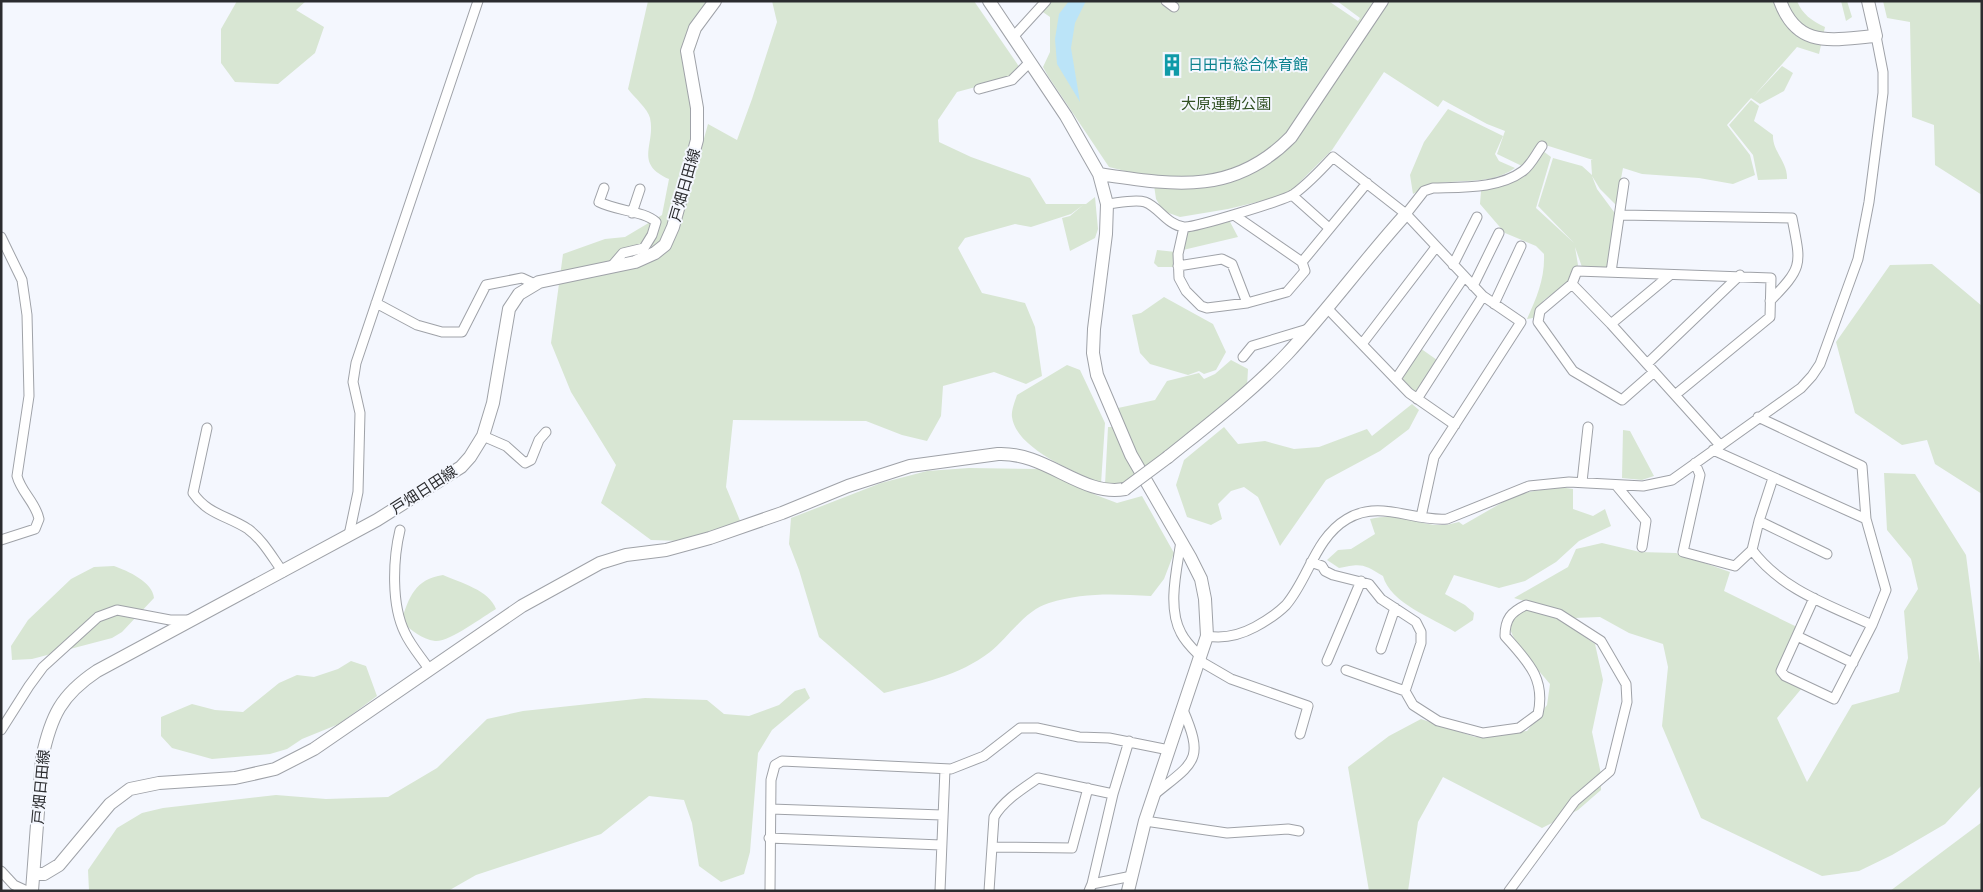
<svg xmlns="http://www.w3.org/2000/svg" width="1983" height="892" viewBox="0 0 1983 892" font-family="Overpass,'Noto Sans JP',sans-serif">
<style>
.green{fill:#d8e6d3}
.water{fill:#bbe4f8}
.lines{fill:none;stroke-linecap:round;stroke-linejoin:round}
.street-casing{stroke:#9fa2a8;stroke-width:11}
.secondary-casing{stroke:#9fa2a8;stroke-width:14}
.street{stroke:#fff;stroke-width:9}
.secondary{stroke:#fff;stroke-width:12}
.secondary-bridge-casing{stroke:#9fa2a8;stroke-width:14;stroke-linecap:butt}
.secondary-bridge{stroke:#fff;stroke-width:12}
.labels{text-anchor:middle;stroke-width:4;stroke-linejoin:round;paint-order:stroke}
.culture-label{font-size:15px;fill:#0d838f;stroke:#f4f7fe;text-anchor:start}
.park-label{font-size:15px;fill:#315124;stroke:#f4f7fe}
.street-label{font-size:15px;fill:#2b2c2f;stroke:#f4f7fe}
</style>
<rect width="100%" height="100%" fill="#f4f7fe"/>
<path class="green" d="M237 1H306L296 10 324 27 315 53 278 84 235 82 221 63V29Z
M648 1H721L700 33 693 56 700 92 682 203 687 200 708 124 737 140 752 99 777 22 772 1H974L1020 68 1009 78 957 92 938 120 939 142 971 157 1030 178 1046 204H1086L1095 197 1098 229 1095 238 1070 251 1062 218 1070 216 1083 205 1071 214 1031 227 1015 224 965 238 958 248 982 293 1025 303 1035 327 1042 376 1026 384 994 372 943 386 941 416 927 441 902 435 866 421 733 420 726 487 741 523 682 541 651 540 601 503 616 465 571 392 551 343 563 254 605 239 625 237 662 215 669 179C633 163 656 145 650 118 648 109 634 97 628 89Z
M1042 1 1330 2 1358 21 1360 18 1337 1H1797C1802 14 1812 21 1825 27L1819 54 1797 47 1754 96 1782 66 1793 73 1784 91 1760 104 1751 98 1727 125 1750 155 1755 175 1733 184 1699 178 1642 174 1623 168 1616 205 1600 189 1592 176 1597 189 1617 216 1609 268 1582 267 1575 247 1578 265 1567 283 1544 300 1533 318 1527 319C1537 297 1545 278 1544 254L1536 246 1505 233 1480 204 1481 191 1523 177 1543 151 1551 157 1536 208 1574 243 1538 206 1553 158 1582 166 1592 175 1591 160H1593L1539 143 1522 166 1497 154 1505 131 1487 124 1443 100 1438 107 1384 72 1332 150 1287 195 1228 209 1180 217 1163 211 1156 199 1153 178 1109 167 1048 76 1043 67 1050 52V17L1037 8Z
M1841 1H1847L1852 17 1846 21Z
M1883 1H1982V195L1935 165 1934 125 1912 117 1910 22 1887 18Z
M1751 100 1759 106 1754 121 1773 135C1772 151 1788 162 1787 179L1758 180 1753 155 1729 125Z
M1448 109 1503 136 1495 154 1499 161 1515 168C1489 187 1455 177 1427 186 1422 188 1417 192 1413 194L1410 175 1424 142Z
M1228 218 1238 237 1183 250 1187 228Z
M1157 250 1176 252 1173 267H1158L1154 263Z
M1932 264 1982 306V494L1935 464 1927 440 1902 445 1855 413 1836 342 1890 265Z
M1164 297 1213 324 1226 352 1216 370 1204 374 1199 371 1188 375 1150 364 1140 353 1132 315 1141 313Z
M1420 348 1437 360 1416 393 1400 379Z
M1231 360 1248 369 1247 387 1145 470 1133 451 1118 408 1155 400 1167 381 1199 373 1204 379 1215 374Z
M1067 365 1080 370 1105 423 1101 484C1076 472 1016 449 1012 417 1011 411 1015 401 1017 395Z
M1412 404 1419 410 1409 429 1380 451 1326 480 1280 546 1258 497 1244 487 1231 491 1218 504 1222 519 1211 525 1187 517 1176 485 1184 460 1224 427 1238 444 1265 441 1294 449 1319 447 1367 429 1372 436Z
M1108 427H1114L1137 475 1123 485H1105Z
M1623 430 1630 431 1654 476 1642 480 1622 478Z
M969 468 1044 469 1096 495 1117 503 1142 496 1174 553 1164 579 1151 596C1116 594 1083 592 1049 603 1025 610 1009 637 990 652 959 676 921 683 884 693L819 637 799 570 789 544 791 518 881 483 927 471Z
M1884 473 1915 474 1966 555 1982 679V785L1945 824 1892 855 1859 871 1822 876 1701 818 1662 726 1668 667 1663 644 1629 633 1600 617 1574 618 1549 608 1514 598 1568 567 1576 549 1602 543 1640 552 1676 553 1730 572 1724 591 1797 627 1776 674 1802 688 1777 718 1807 782 1852 705 1899 692 1908 658 1904 611 1918 589 1911 559 1887 530Z
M1559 487 1573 489V509L1593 516 1605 509 1611 526 1579 541 1556 562 1525 581 1499 588 1454 575 1445 594 1465 605 1474 613 1473 620 1455 632C1433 618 1390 603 1383 576 1364 564 1361 563 1339 568L1327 560 1338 550 1351 549 1375 534 1370 519C1402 511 1417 526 1443 525 1448 525 1453 523 1459 522L1463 525 1517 494Z
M114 566C128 571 153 582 154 598L122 632 112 638 32 659 12 660 11 646 28 620 71 579 94 567Z
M443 575C461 583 489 590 496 609 484 616 448 643 435 641 421 639 412 630 401 622 409 597 415 579 443 575Z
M1525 608 1556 617 1595 644 1603 680 1592 732 1601 774V790L1578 810 1542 828 1443 777 1418 822 1408 891H1369L1348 767 1389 736 1421 719 1475 737 1527 731 1547 705 1550 684C1541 673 1509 639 1510 626 1511 617 1518 612 1525 608Z
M351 661 366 666 377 696 339 724 302 739 287 749 270 754 212 759 172 748 161 736V717L192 704 215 710 243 712 279 683 297 675 314 677 338 669Z
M805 688 810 698 772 730 758 753 750 852 744 874 721 882 699 866 692 823 684 800 649 796 601 834 476 875 448 891H89L88 870 117 828 142 813 163 808 276 795 326 799 388 797 437 768 487 719 523 711 645 698 707 700 724 714 749 716 779 705 795 691Z
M1982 822V891H1890Z"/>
<path class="water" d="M1069 1H1086L1075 23 1071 48 1080 102 1057 64 1055 39 1059 14Z"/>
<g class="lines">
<defs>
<path id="street" d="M1166 1 1174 7
M1014 36 1046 1
M979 89 1012 80 1029 63
M604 188 599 202C617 211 644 211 656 222L652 235 644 248 623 253 611 267
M1292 195 1329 228
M1107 204C1118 203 1135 199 1145 202 1159 207 1167 225 1184 227 1194 228 1285 200 1294 194 1309 183 1321 170 1333 157L1406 214 1483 296 1521 322 1434 457 1421 517
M632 213 640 189
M1406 214 1424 191 1433 188C1462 187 1499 189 1523 171 1531 165 1536 154 1542 146
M1620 215 1792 218C1801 265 1804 266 1770 301
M1184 227 1178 254 1179 278 1186 291 1201 306 1207 308 1247 303 1287 292 1305 271 1302 262 1234 215
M1 237 22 280 27 315 29 396 17 476C21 492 36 503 39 519L35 529 1 540
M1302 262 1367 183
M1453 265 1477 217
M1178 266 1222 259 1232 264 1247 303
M1611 272 1624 183
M1572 284 1611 324 1719 444
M1473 286 1499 233
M376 303 417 325 442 332H462L486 285 522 278 535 284
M1494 304 1521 246
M1327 308 1409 393 1455 425
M1611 324 1670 275
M1362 344 1436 247
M1243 357 1252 346 1308 329
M1647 364 1740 275
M1654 372 1622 400 1573 371 1538 322 1540 311 1572 284 1577 271 1771 278 1770 317 1675 395
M1396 379 1464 277
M1417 399 1483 296
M1758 417 1862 466 1866 519 1886 590 1872 625 1834 699 1785 676 1781 671 1814 598
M207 428 193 493C207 514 228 516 248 529 263 540 272 557 283 572
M483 436 506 446 525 463 531 460 539 440 546 432
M1713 450 1866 519
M1695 463 1700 475 1683 552 1735 566 1752 550 1759 521 1773 478
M1582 482 1588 427
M1616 485 1646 521 1642 547
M1759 521 1827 554
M400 530C393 559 391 605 405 633 411 646 421 657 429 669
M349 535 358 492 360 413 353 382 356 363 478 1
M1181 541C1177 569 1167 607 1181 633 1186 643 1194 650 1201 657
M1752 550C1782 590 1829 605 1872 625
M1311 562 1322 566 1325 571 1333 575 1369 584 1381 599 1416 622 1421 632V643L1405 691 1413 705 1438 721 1483 733 1519 728 1538 714C1546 678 1527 661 1505 636 1505 619 1511 612 1526 605L1559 614 1601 641 1626 684 1627 702 1610 771 1575 801 1509 891
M1207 636C1224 639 1240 635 1255 627 1266 621 1277 614 1286 605 1309 578 1315 538 1347 519 1380 499 1413 522 1447 519L1529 486 1569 482 1643 486 1672 480 1801 388 1812 376 1820 364 1858 259 1869 202 1883 93V72L1876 36
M1797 636 1853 663
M1381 649 1395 608
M1200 661 1231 679 1308 706 1300 734
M1327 661 1361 581
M1346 670 1405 691
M1 730 29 686 43 667 98 617 117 610 170 620H190
M1155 794C1194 762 1205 761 1183 710
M771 809 942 815
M1145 821 1227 833 1288 829 1299 831
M769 838 941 845
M993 847 1072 848 1088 788
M1 871 14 885 27 891
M1092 884 1132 876
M770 891 771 780 775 765 782 761 951 769 984 756 1020 728H1037L1079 737 1109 738 1169 750
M940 891 945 769
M989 891 994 817C1003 801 1022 789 1038 778L1113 794
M1089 891 1092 884 1113 794 1129 741"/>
<path id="secondary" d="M989 1 1066 116 1099 174 1107 204 1106 234 1094 329 1093 353 1097 375 1131 455 1190 557 1201 579 1205 599 1207 636 1145 821 1128 891
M1780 1C1798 50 1833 39 1876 36L1868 1
M1099 174C1174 185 1233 196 1291 137L1382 1
M1168 457C1209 424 1251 392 1287 354 1329 309 1365 259 1406 214
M34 874H44L59 865 110 804 130 789 159 783 235 778 275 769 314 749 522 606 600 563 626 555 666 550 710 538 782 513 848 486 910 466 998 454C1047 452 1081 497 1125 489
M32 891 42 758C51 716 61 695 97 671L377 520 461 467 470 457 483 436 493 403 509 309 519 294 539 282 635 262 655 253 665 245 673 227 697 140V108L687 51 695 28 715 1"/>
</defs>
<use href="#street" class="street-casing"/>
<use href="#secondary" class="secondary-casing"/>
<use href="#street" class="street"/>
<use href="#secondary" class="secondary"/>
<defs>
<path id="secondary-bridge" d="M1125 489 1168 457"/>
</defs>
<use href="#secondary-bridge" class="secondary-bridge-casing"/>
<use href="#secondary-bridge" class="secondary-bridge"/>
</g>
<defs>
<symbol id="building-bare" viewBox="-9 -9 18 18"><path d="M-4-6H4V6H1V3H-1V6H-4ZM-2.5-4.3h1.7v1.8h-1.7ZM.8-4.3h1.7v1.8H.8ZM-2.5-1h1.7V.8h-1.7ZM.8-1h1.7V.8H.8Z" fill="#0f9aa8" stroke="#f4f7fe" stroke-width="2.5" paint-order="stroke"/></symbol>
</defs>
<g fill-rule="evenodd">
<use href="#building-bare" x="1156" y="49" width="32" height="32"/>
</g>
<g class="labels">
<g class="culture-label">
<text x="1188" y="70">日田市総合体育館</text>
</g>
<g class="park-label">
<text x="1226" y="109">大原運動公園</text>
</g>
<g class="street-label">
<text transform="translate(685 185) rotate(-74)" y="5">戸畑日田線</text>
<text transform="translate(424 490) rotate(-33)" y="5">戸畑日田線</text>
<text transform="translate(41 787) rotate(-85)" y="5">戸畑日田線</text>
</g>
</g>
<rect width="1983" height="892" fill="none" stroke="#2b2c2f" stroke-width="5"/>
</svg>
